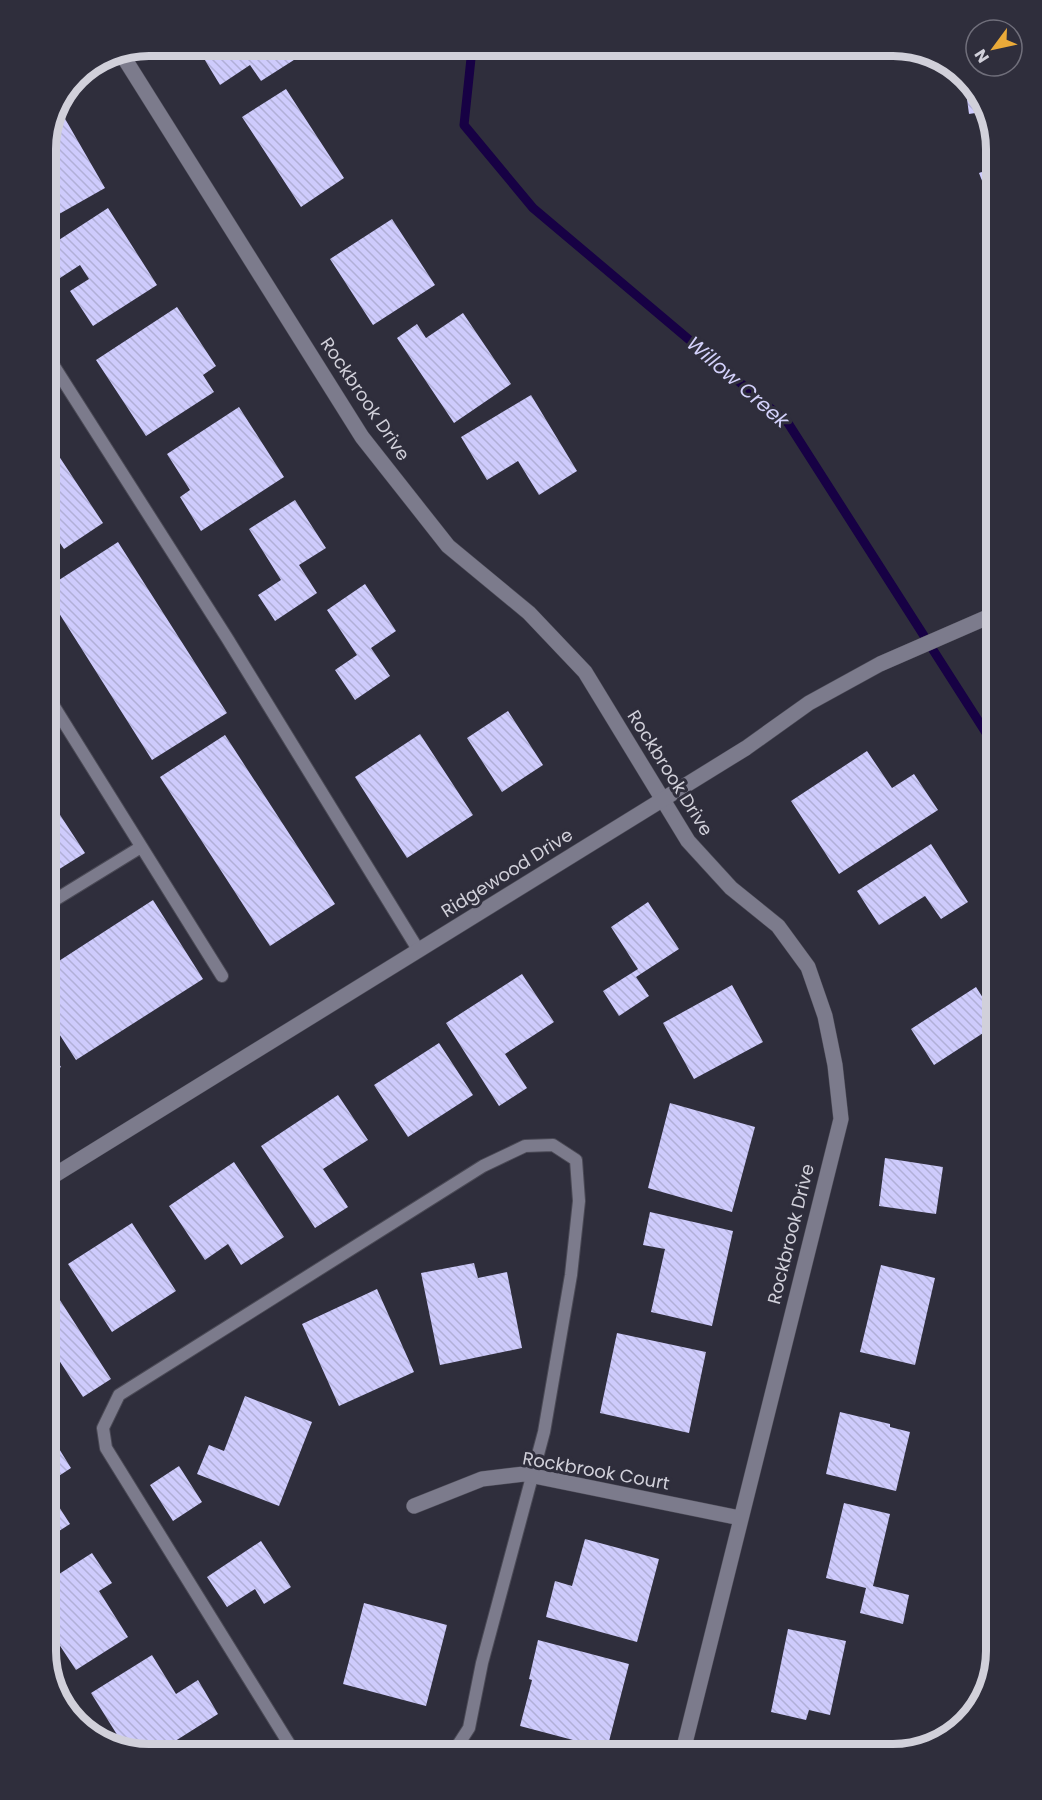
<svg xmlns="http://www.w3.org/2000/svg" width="1042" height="1800" viewBox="0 0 1042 1800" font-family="Poppins,sans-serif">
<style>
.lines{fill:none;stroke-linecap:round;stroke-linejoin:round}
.stream{stroke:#170144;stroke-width:9}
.building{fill:url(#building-back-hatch)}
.service-casing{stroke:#4b4a56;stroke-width:14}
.minor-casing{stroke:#4b4a56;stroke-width:16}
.tertiary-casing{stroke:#4b4a56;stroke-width:16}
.service{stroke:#7c7b8c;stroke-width:12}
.minor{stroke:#7c7b8c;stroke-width:15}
.tertiary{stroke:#7c7b8c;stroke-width:15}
.labels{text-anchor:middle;stroke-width:6;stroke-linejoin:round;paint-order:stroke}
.street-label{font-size:18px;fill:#d1d0da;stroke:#2f2e3c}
.water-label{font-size:20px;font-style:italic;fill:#d3d1fb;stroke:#2f2e3c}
.rim{fill:none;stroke:#d1d0da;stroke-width:8}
</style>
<defs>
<pattern id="building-back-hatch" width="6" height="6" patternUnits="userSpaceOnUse" patternTransform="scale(1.5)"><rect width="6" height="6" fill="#cecbfc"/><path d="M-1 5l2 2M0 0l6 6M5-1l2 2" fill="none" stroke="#b1afd7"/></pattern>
</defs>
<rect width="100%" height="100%" fill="#2f2e3c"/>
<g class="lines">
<path class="stream" d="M472 49 464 125 533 208 788 423 997 750"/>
</g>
<path class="building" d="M254 51H308L261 81 250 65 220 85 200 52Z
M964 77 986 103 988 111 969 114Z
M286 89 344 178 301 207 242 117Z
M60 110 105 188 45 222V142Z
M997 166V202L991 204 979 173Z
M108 208 157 285 93 326 70 291 89 279 80 265 60 278 45 256V249Z
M392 219 435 285 373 325 330 259Z
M177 307 216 366 203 375 214 392 146 436 96 360Z
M463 313 511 384 454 423 397 338 417 324 426 338Z
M531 395 577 471 539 495 518 461 487 480 461 437Z
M239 407 284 477 201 531 180 497 190 490 167 454Z
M45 435 103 523 64 549 51 530 45 534Z
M295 500 326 548 299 565 317 593 275 621 258 595 281 580 249 529Z
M118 542 227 713 152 760 45 591V589Z
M365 584 396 631 371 648 390 676 355 700 335 670 357 655 327 610Z
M508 711 543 765 502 792 467 738Z
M420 734 473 815 407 858 355 777Z
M225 735 335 904 270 946 160 777Z
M867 751 892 788 914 774 938 810 839 874 791 801Z
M45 792 85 853 45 878Z
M931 844 968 902 941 919 925 896 879 925 857 891Z
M153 900 203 979 76 1060 45 1012V970Z
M648 902 679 949 636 977 649 996 619 1016 603 991 638 969 611 927Z
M522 974 554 1022 505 1054 527 1088 499 1106 446 1023Z
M732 985 763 1042 694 1079 663 1023Z
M976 987 997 1020V1024L934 1065 911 1029Z
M45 1043 61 1067 45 1078Z
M439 1043 473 1095 408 1137 374 1085Z
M338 1095 368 1140 323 1169 348 1207 315 1228 261 1146Z
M670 1103 755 1127 732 1212 648 1188Z
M885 1158 943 1167 936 1214 879 1206Z
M234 1162 284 1237 241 1265 228 1244 205 1260 169 1206Z
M650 1212 733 1231 712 1326 651 1312 665 1249 643 1245Z
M132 1223 176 1291 112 1332 68 1264Z
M474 1263 478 1278 507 1272 522 1348 440 1365 421 1273Z
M881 1265 935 1278 915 1365 860 1352Z
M45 1277 111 1379 83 1397 51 1348 45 1352Z
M377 1289 414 1372 339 1406 302 1324Z
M617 1333 706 1352 689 1433 600 1413Z
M245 1396 312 1422 279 1506 197 1474 209 1445 224 1451Z
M840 1412 890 1424V1427L910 1432 896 1491 826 1474Z
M53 1439 71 1468 45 1485 70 1524 45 1540V1444Z
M179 1466 202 1502 173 1521 150 1485Z
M844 1503 890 1514 873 1586 909 1595 903 1624 860 1613 866 1588 826 1578Z
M585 1539 659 1559 637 1642 546 1617 555 1581 572 1586Z
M261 1541 291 1587 264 1604 255 1589 227 1607 207 1577Z
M92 1553 112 1583 99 1591 128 1637 76 1670 45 1623V1583Z
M364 1603 447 1625 426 1706 343 1684Z
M788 1629 846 1641 830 1715 809 1710 806 1720 771 1712Z
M538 1640 629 1664 607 1749 520 1726 532 1680 529 1679Z
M152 1655 176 1694 198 1680 218 1714 153 1755H142L126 1749 91 1693Z"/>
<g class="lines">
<defs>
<path id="service" d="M45 352 227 638 419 951
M45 692 222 976
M45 906 141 847
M296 1755 106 1448 103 1428 119 1395 483 1166 525 1146 553 1145 576 1160 579 1201 571 1275 544 1432 482 1663 469 1728 458 1745 446 1755"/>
<path id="minor" d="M121 53 362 437 448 546 529 613 585 672 688 841 731 888 778 926 808 967 825 1016 835 1065 841 1119 682 1755
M414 1506 482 1479 524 1474 740 1518"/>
<path id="tertiary" d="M45 1181 746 748 809 703 880 664 997 613"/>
</defs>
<use href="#service" class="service-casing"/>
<use href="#minor" class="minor-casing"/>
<use href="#tertiary" class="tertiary-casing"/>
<use href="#service" class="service"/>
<use href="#minor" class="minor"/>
<use href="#tertiary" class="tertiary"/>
</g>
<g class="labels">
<g class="street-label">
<text transform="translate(365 399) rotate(56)" y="6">Rockbrook Drive</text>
<text transform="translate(670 773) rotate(58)" y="6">Rockbrook Drive</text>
<text transform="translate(507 873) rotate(-32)" y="6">Ridgewood Drive</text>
<text transform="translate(791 1234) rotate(-76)" y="6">Rockbrook Drive</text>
<text transform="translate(596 1471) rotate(10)" y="6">Rockbrook Court</text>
</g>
<g class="water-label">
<text transform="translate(738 382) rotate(41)" y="7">Willow Creek</text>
</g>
</g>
<path d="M0 0H1042V1800H0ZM149 56H893A93 93 0 0 1 986 149V1651A93 93 0 0 1 893 1744H149A93 93 0 0 1 56 1651V149A93 93 0 0 1 149 56Z" fill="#2f2e3c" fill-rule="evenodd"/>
<path class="rim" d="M149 56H893A93 93 0 0 1 986 149V1651A93 93 0 0 1 893 1744H149A93 93 0 0 1 56 1651V149A93 93 0 0 1 149 56Z"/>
<g transform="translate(994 48) rotate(237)"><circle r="28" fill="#2f2e3c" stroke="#706f7b" stroke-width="1.5"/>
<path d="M0-4.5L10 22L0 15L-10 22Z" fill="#eaaa39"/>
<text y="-9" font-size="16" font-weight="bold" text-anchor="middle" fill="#d1d0da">N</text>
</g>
</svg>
